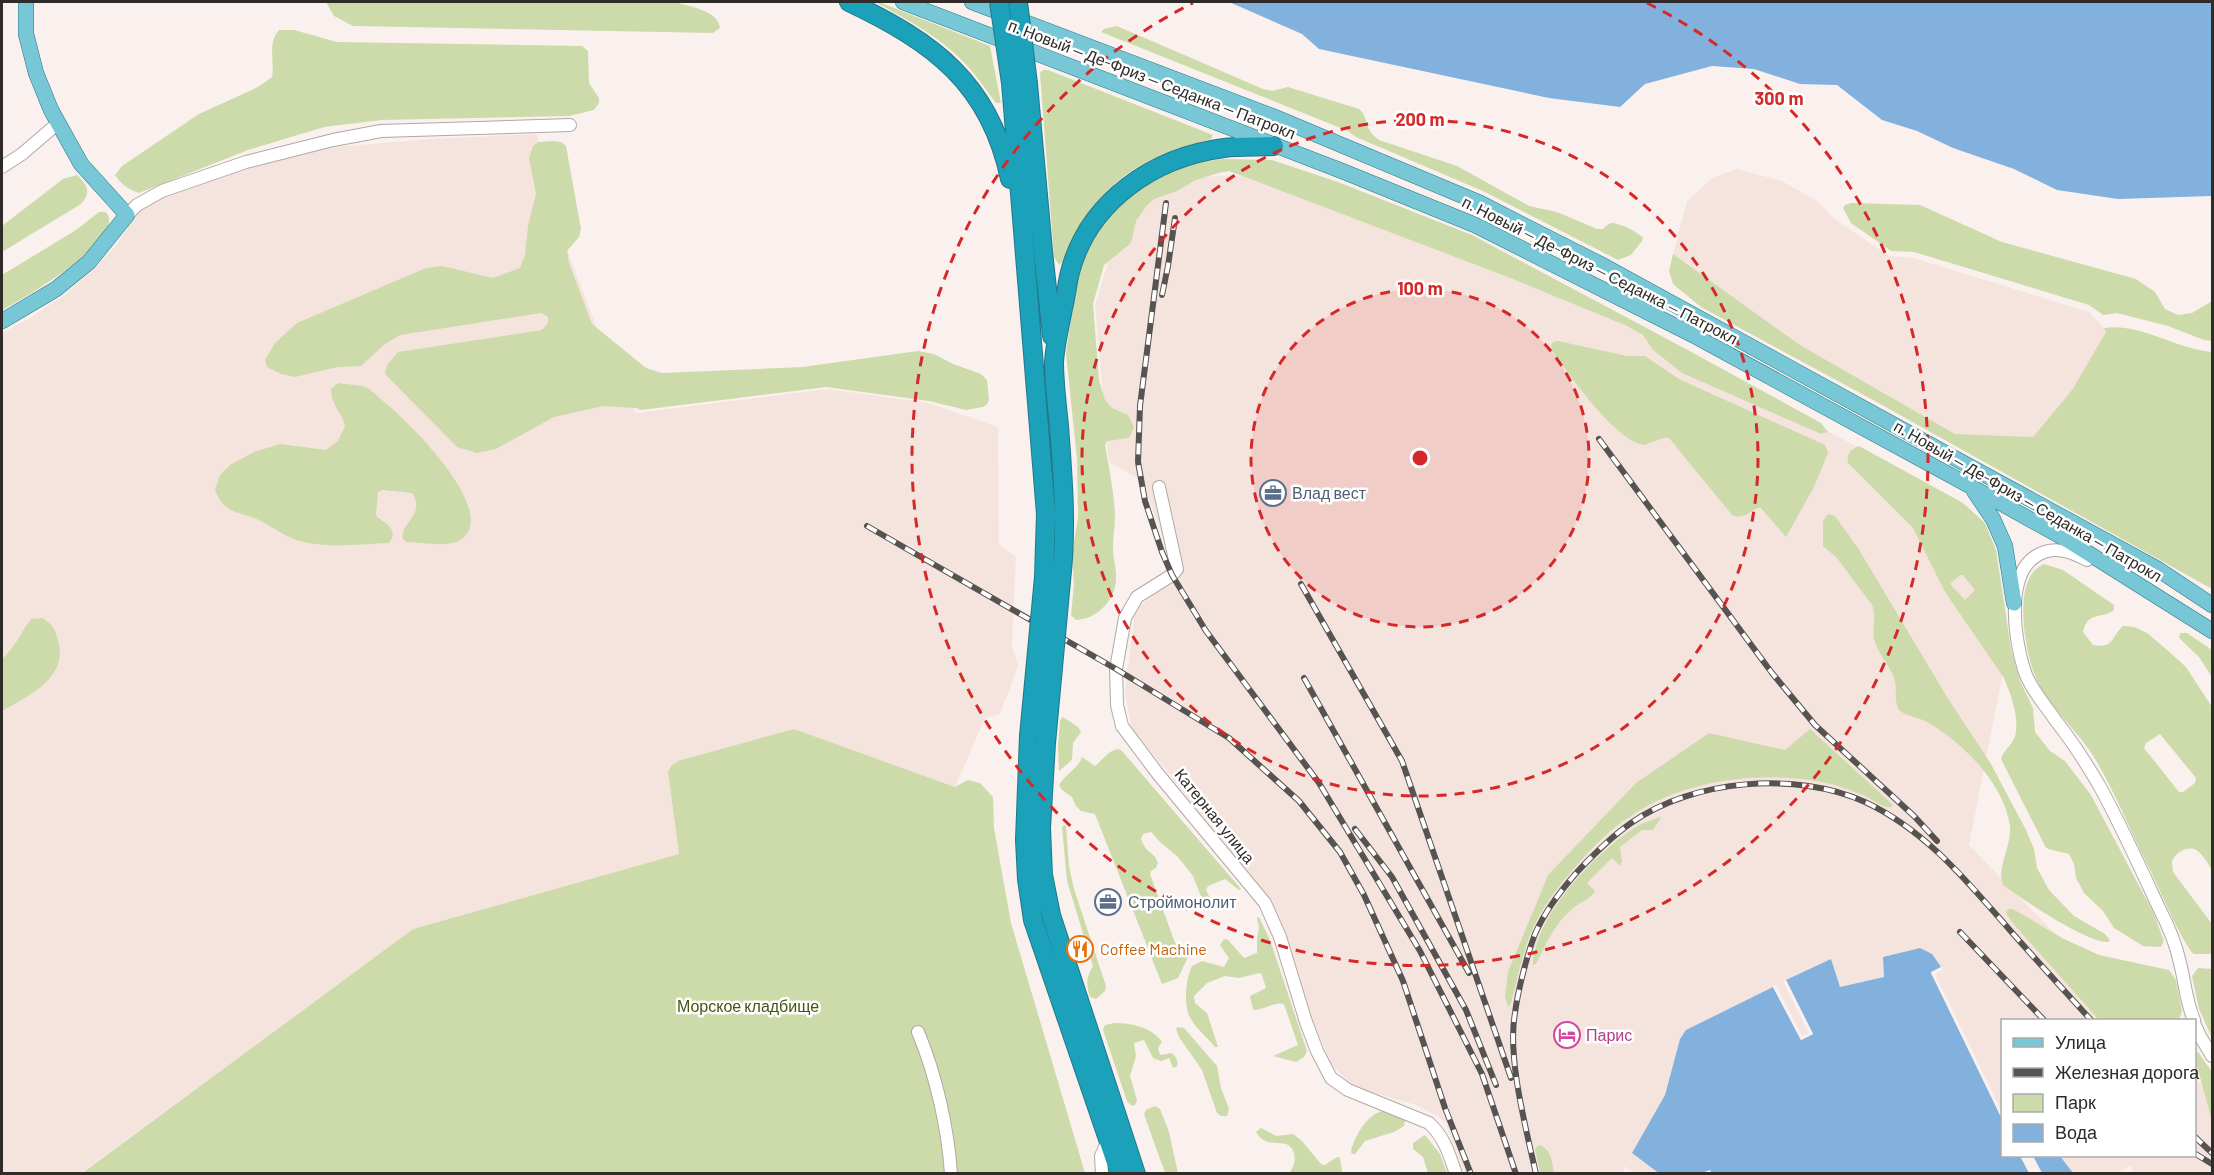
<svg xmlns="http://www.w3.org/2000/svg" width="2214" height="1175" viewBox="0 0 2214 1175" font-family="Barlow,sans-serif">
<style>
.built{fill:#f5e4de}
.green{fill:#ccdba9;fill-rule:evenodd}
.water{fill:#83b1de}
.pier{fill:#faf1ee}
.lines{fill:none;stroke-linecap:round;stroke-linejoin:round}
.minor-casing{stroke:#b1a8a6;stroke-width:14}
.major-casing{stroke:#227888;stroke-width:16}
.highway-casing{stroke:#227888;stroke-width:20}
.minor{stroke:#fff;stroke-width:12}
.major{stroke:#77c7d6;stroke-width:15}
.highway{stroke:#1ca1bb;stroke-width:18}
.rail-casing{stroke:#575350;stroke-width:6}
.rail{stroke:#fff;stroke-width:4;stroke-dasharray:11;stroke-linecap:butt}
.highway-bridge-casing{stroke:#227888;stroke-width:20;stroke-linecap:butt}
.highway-bridge{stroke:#1ca1bb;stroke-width:18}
.ring{fill:none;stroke:#d62828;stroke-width:3;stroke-dasharray:10 8}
.labels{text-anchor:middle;stroke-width:5;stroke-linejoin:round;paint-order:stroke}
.street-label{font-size:16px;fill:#2e2b29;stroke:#fff}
.service-label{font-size:16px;fill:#4e5e75;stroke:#fff;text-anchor:start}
.food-label{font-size:16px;fill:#c56008;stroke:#fff;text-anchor:start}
.park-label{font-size:16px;fill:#475513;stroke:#fff}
.hotel-label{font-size:16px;fill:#b23c85;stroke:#fff;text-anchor:start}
.centre{fill:#d62828;stroke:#fff;stroke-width:3}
.ring-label{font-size:18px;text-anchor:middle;font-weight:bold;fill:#d62828;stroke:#fff;stroke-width:5;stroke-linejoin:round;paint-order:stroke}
</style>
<rect width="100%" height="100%" fill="#faf1ee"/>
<path class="built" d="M537 134 569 255 598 331 636 413 828 389 929 403 998 427 999 544 1016 557 1012 645 1018 666 1000 714 985 718 955 787 794 729 668 772 679 854 413 929 81 1173 2 1174V333L28 319 63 296 98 265 117 244 138 212 165 194 249 167 335 147 431 139Z
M1737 169 1782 181 1817 201 1836 220 1889 256 1914 258 2089 312 2107 331 2072 390 2033 437 1955 434 1800 345 1673 254 1687 201 1714 177Z
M1244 175 1625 323 1660 340 1968 507 1999 570 2009 642 1969 845 2139 1020H2002V1119L1920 948 1884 957 1885 977 1840 987 1831 960 1813 1034 1801 1040 1680 1039 1665 1095 1632 1153 1660 1173H1633L1624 1166 1623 1174 1465 1173 1446 1124 1439 1117 1416 1105 1353 1087 1333 1066 1295 983 1287 948 1273 906 1249 873 1132 728 1125 694 1135 610 1155 594 1179 580 1142 481 1109 462 1095 305 1112 249 1141 206 1196 177Z
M2195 1078 2212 1096V1173H2134L2130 1166 2118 1173H2073L2069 1169 2060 1156H2194Z"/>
<path class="green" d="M326 2H675C690 7 718 10 720 28L713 33 353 26 334 16Z
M875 2H879L990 46 1001 103H996C987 92 980 80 970 69 944 39 910 21 875 2Z
M1117 26 1263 89 1272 91 1288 87 1359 109C1370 118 1362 128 1379 140L1457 166 1529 206 1557 212 1597 229H1603C1605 227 1608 224 1611 223 1618 222 1640 233 1643 238L1642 241 1631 255 1618 260 1485 192 1356 137 1348 131 1101 32 1104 29Z
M279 30H294L337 42 582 46 588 51 589 83 599 98V103L594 110 569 116 381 120 324 127 248 150 139 193C128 189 122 185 115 175L122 166 199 114 258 87 272 77C275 60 267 44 279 30Z
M1043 70H1048L1213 135 1211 139C1162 152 1123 167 1091 210 1083 221 1066 261 1059 265L1054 257 1040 73Z
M553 141 561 142 566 146 581 229 579 237 567 251 569 263 592 324 646 368 662 373 802 367 918 351 934 354 953 364 981 374 987 380 989 400 987 404 983 407 966 410 929 401 826 387 641 410 636 408 603 406 554 417 496 449 477 453 457 447 385 374 387 365 398 352 542 330 548 323V317L541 313 400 335 385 344 361 366 338 367 295 377 281 374 267 367 265 360 275 343 297 323 426 268 442 266 493 278 520 268 525 255 528 226 536 194 529 158 533 146 538 142Z
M1222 159 1272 160 1338 182 1472 235 1686 349 1821 423 1828 432 1821 434 1682 373 1653 350 1643 335 1625 325 1505 276 1248 178 1229 171 1218 173 1196 180 1177 191 1154 199 1147 205 1136 221 1131 243 1104 265 1093 304 1099 380 1105 400 1112 408 1128 415 1134 427 1129 438 1107 441 1105 445C1109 468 1114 492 1115 515 1115 526 1113 537 1113 548 1113 558 1116 567 1116 576 1117 599 1098 619 1076 620L1071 615 1074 585 1072 554 1078 517 1077 459 1066 353 1078 273 1091 244 1105 222 1121 204 1137 191 1171 172 1197 163Z
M77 175C87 184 92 192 81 204L2 252V226L63 179Z
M1851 203 1920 205 2002 242 2136 279 2155 292 2165 309 2178 315 2192 313 2212 301V341L2204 340 2168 326 2117 313 2103 315 2089 305 1914 252 1891 251 1851 223 1843 208 1845 205Z
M99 212H106C129 238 21 300 2 310V275L76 230Z
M1673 254 1800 345 1955 434 2033 437 2072 390 2106 332 2104 328C2142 323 2175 349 2212 352V589L1873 400 1701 307 1673 284 1669 271Z
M1558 341 1627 356H1645L1679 379 1825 445 1828 453 1814 487 1786 537 1760 507C1749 511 1745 520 1732 515L1669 438H1664L1644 445C1614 440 1570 375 1552 351L1551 345 1553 342Z
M338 383C346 385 357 384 365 387 371 389 378 397 383 401 405 418 503 513 460 540 447 548 422 542 406 542L403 539C398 525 427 514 412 493L383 490 378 492 376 514 377 517C387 524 399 530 389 543 358 544 321 550 291 538 278 532 267 523 254 518 232 510 225 513 215 490L220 475 230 465 254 452 280 444 326 450 338 441 345 426C341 410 331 406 331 389Z
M1859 446 1963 503 1985 523 1996 550 2011 649 2020 681 2033 708 2035 732 2050 751 2065 761 2091 795 2154 914 2164 941 2161 947 2143 946 2114 928 2103 911 2084 893 2076 878 2074 864 2069 854 2048 849 2045 846 2001 759C2003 751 2010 747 2014 739 2021 721 2011 695 2004 678L1945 592 1913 528 1848 463C1846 454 1851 449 1859 446ZM1960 575H1963L1975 590 1965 600 1950 584Z
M1828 514 1835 516 1858 548 1947 697 1991 764 2026 830 2034 849 2037 868 2049 890 2074 916 2105 934 2110 940 2108 942C2089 944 2020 898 2003 885 1996 868 2012 846 2010 826 2004 784 1964 744 1929 723 1919 717 1907 717 1899 710 1894 701 1897 693 1895 682 1892 667 1878 655 1874 639 1872 627 1877 616 1872 605L1837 558 1823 546V521Z
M2044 564 2063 570 2114 605V610C2102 620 2088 610 2083 632L2093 645C2114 649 2111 637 2123 626L2134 627 2147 633 2166 649 2186 667 2212 707V870C2208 864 2203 854 2196 850 2188 845 2174 853 2172 862 2172 864 2173 870 2173 872L2212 924V954H2194C2184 947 2156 881 2148 866 2129 829 2113 786 2090 751 2073 726 2045 703 2034 673 2025 648 2011 577 2044 564ZM2160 734 2196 778 2195 783 2183 792H2179L2144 748 2146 743Z
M42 618C53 624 55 629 58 640 69 678 29 695 2 711V659C14 649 21 632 31 619Z
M2180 633H2187L2212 650V677L2199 657 2179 638Z
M1063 717 1078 727 1081 732 1073 743 1072 760 1059 771 1058 747 1060 720Z
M794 729 955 787 968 780 980 783 993 797 994 828 1011 923 1085 1173 81 1174 413 929 679 854 668 772 671 766 678 761Z
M1810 729 1892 804V807C1882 809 1873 799 1863 795 1844 787 1823 781 1802 779 1744 773 1680 783 1631 816 1610 829 1593 847 1577 865 1559 885 1541 908 1531 933 1522 955 1517 980 1511 1003L1508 1007 1505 996 1508 972 1548 875 1636 783 1709 733 1785 750Z
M1117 749 1121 750 1241 889 1239 890 1225 879 1208 886 1206 890 1211 900 1209 905 1202 899 1193 876 1177 856 1161 843 1151 832 1143 834 1141 839C1146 854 1154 851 1158 863L1156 868 1151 871 1150 874 1175 943 1186 948 1190 953 1178 978 1162 984 1095 814 1081 811 1076 806 1072 797 1062 790 1059 785C1065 774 1078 769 1082 757L1095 766 1110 752Z
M1662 816 1653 830H1642L1620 847 1622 861 1620 866 1612 858 1587 883 1595 891C1590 900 1580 902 1573 908 1555 923 1546 944 1536 964L1533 965C1534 916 1596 852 1636 827 1644 822 1653 820 1662 816Z
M1064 825 1066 826 1069 866 1074 889 1106 986 1105 991 1096 999 1090 997C1086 983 1086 978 1093 966L1067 881 1062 827Z
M2009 909H2013L2064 939 2099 955 2169 970 2176 980 2182 1011 2179 1020H2099L2011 921 2006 912Z
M1259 917 1270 940 1307 1051 1304 1057 1296 1062 1273 1056 1298 1045 1284 1004C1274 1001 1263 1011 1253 1010L1250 996 1266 988 1262 975 1260 973 1239 978 1225 976 1207 983 1194 996 1195 1003 1207 1013 1218 1047H1215C1207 1037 1192 1025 1188 1013 1184 999 1186 979 1192 966L1202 961 1224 967 1229 958 1220 945 1224 939 1228 940 1244 958 1257 953V938L1259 928 1257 918Z
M2198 968 2212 969V1038L2199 1009 2192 976Z
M1114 1023C1131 1023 1152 1027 1162 1042L1158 1048 1160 1055 1171 1053C1175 1055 1179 1061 1177 1066L1173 1068 1169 1058 1161 1061 1153 1058 1144 1040 1134 1043 1136 1056 1130 1076 1137 1100 1135 1105 1132 1106 1127 1101 1103 1030 1105 1025Z
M1178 1027 1184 1028 1217 1066 1221 1088 1229 1109 1227 1116H1221L1217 1113 1202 1070 1179 1037 1176 1029Z
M2198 1052 2212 1072V1121L2195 1059 2196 1054Z
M1155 1106 1160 1109 1169 1132 1178 1173H1165L1144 1114 1146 1110Z
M1383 1111 1405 1119 1404 1126 1394 1132 1365 1141 1355 1154H1352L1351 1152C1354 1137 1367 1114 1383 1111Z
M1261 1128 1276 1136 1293 1134 1302 1141 1321 1164 1325 1165 1337 1157 1340 1158 1342 1171 1341 1174 1289 1173C1296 1166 1298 1149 1286 1144 1274 1141 1264 1146 1256 1132Z
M1425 1135 1440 1154 1447 1173H1428L1423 1157 1413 1149V1143Z
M1539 1145C1552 1149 1552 1162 1554 1173H1540L1535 1149Z"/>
<path class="water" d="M1229 2H2212V196L2118 199 2057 190 2014 169 1953 148 1917 131 1882 120 1837 85 1800 84 1754 69 1712 66 1645 84 1620 107 1549 98 1319 49 1302 34Z
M1920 948 1932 954 1941 967 1931 973 2002 1119V1156H2020L2029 1173 1712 1174 1710 1170 1702 1173 1660 1174 1632 1153 1665 1095 1680 1039 1686 1030 1773 987 1801 1040 1813 1034 1786 980 1831 959 1840 987 1884 977 1883 957Z
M2033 1156H2060L2073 1173H2042Z"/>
<path class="pier" d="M1941 967 1943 970 1935 974 2002 1112V1119L1931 972Z
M1786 980 1813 1034 1801 1040 1773 987 1776 985 1802 1036 1809 1033 1783 981Z"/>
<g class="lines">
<defs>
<path id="minor" d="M2 167 22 154 57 124
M127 215 137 205 162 191 246 162 333 140 381 131 570 125
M1159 487 1177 569 1172 575 1137 597 1125 618 1116 669 1117 705 1122 726 1158 774 1265 903 1280 937 1306 1022 1317 1051 1331 1078 1348 1090 1429 1123C1445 1138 1449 1154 1456 1174
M2087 560C2071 551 2053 545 2036 556 2004 576 2015 645 2026 675 2033 692 2046 706 2056 721 2072 741 2086 763 2099 785 2121 825 2140 867 2159 908 2168 925 2176 944 2180 963 2185 982 2186 1002 2194 1020
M2194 1023 2200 1036 2212 1056
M918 1032C936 1075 948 1128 951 1174
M1102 1174 1101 1156 1108 1140"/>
<path id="major" d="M903 2 1342 171 1475 225 1693 335 1970 486 2069 541 2212 631
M972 2 1272 116 1480 203 1604 266 1980 472 2156 568 2212 605
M2 321 56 289 89 262 127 215 81 164 51 110 36 73 26 34V2
M1974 491 1993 519 2005 546 2014 603"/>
<path id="highway" d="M849 2C933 42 990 83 1010 179
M1011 83 1046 514 1044 577
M1028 84 1043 251 1052 336
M1061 581C1067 529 1063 478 1059 426 1057 405 1054 383 1054 362 1055 344 1060 326 1063 308 1066 296 1067 284 1070 272 1089 201 1154 157 1224 148 1240 146 1258 147 1274 146
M1029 736 1025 840 1027 879 1033 920 1120 1174
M1046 743 1041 828 1043 875 1051 915 1136 1174"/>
</defs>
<use href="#minor" class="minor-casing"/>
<use href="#major" class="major-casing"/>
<use href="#highway" class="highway-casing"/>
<use href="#minor" class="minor"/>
<use href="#major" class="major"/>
<use href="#highway" class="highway"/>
<defs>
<path id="rail" d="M1166 203 1140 406 1138 462 1145 501 1162 552 1172 575 1206 631 1319 783 1420 951 1482 1074 1516 1174
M1162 295 1168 266 1175 218
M1599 439 1772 673 1815 725 1914 816 1937 841
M867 526 1116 669 1229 738 1299 801 1340 852 1364 895 1403 981 1445 1108 1471 1174
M1301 584 1402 761 1511 1078
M1304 678 1469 973
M1355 829 1392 877 1466 1010 1496 1085
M1960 932 2044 1020
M2194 1136 2212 1153
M2194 1153 2212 1164
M1536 1174C1526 1128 1507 1058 1515 1013 1518 990 1527 955 1535 934 1545 911 1562 889 1578 871 1595 853 1611 837 1631 823 1693 779 1797 771 1865 802 1925 830 1965 879 2008 928 2035 959 2063 989 2091 1020"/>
</defs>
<use href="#rail" class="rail-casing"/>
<use href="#rail" class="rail"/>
<defs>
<path id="highway-bridge" d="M999 2 1011 83
M1018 2 1028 84
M1029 736 1044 577
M1046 743 1061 581"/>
</defs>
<use href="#highway-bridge" class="highway-bridge-casing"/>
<use href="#highway-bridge" class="highway-bridge"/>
</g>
<circle cx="1420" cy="458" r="169" fill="#d62828" fill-opacity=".12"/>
<g class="ring">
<circle cx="1420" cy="458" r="169"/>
<circle cx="1420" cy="458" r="338"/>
<path d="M1647 3A508 508 0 1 1 1193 3"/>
</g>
<defs>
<symbol id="office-ring" viewBox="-11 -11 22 22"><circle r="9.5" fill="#fff" stroke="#5c6f8a" stroke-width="1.5"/><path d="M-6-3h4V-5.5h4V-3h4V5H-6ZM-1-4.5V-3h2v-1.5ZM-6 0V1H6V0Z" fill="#5c6f8a"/></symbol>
<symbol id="restaurant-ring" viewBox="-11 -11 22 22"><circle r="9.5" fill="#fff" stroke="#e8710a" stroke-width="1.5"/><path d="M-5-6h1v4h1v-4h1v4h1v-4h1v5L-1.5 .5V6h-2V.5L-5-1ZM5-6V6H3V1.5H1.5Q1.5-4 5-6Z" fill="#e8710a"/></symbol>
<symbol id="hotel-ring" viewBox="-11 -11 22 22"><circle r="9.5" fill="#fff" stroke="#d1479c" stroke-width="1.5"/><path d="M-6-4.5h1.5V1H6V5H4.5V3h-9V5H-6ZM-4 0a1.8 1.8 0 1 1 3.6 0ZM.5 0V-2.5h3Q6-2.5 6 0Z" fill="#d1479c"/></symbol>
</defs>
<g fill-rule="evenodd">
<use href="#office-ring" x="1258" y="478" width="30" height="30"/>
<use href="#office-ring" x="1093" y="887" width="30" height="30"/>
<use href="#restaurant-ring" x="1065" y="934" width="30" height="30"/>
<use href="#hotel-ring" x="1552" y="1020" width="30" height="30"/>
</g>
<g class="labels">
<g class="street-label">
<text transform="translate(1152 79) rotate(21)" y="6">п. Новый — Де-Фриз — Седанка — Патрокл</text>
<text transform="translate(1600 270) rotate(27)" y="6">п. Новый — Де-Фриз — Седанка — Патрокл</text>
<text transform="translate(2028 501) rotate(30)" y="6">п. Новый — Де-Фриз — Седанка — Патрокл</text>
<text transform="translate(1215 816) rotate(51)" y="6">Катерная улица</text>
</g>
<g class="service-label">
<text x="1292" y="499">Влад вест</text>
<text x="1128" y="908">Строймонолит</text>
</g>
<g class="food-label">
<text x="1100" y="955">Coffee Machine</text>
</g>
<g class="park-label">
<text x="748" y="1012">Морское кладбище</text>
</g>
<g class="hotel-label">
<text x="1586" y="1041">Парис</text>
</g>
</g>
<circle cx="1420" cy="458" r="9" class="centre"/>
<g class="ring-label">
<text x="1779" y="105">300 m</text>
<text x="1420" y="126">200 m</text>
<text x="1420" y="295">100 m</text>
</g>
<rect width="2214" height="1175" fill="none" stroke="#2e2b29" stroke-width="6"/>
<rect x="2001" y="1019" width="195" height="138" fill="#ffffff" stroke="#abaaa9" stroke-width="1.5"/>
<rect x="2013" y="1038" width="30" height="9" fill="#77c7d6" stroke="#abaaa9" stroke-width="1.5"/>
<text x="2055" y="1049" font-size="18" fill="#2e2b29">Улица</text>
<rect x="2013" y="1068" width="30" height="9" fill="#575350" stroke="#abaaa9" stroke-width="1.5"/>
<text x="2055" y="1079" font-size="18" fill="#2e2b29">Железная дорога</text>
<rect x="2013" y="1094" width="30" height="18" fill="#ccdba9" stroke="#abaaa9" stroke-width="1.5"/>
<text x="2055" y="1109" font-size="18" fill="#2e2b29">Парк</text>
<rect x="2013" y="1124" width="30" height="18" fill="#83b1de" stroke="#abaaa9" stroke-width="1.5"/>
<text x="2055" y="1139" font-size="18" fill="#2e2b29">Вода</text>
</svg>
